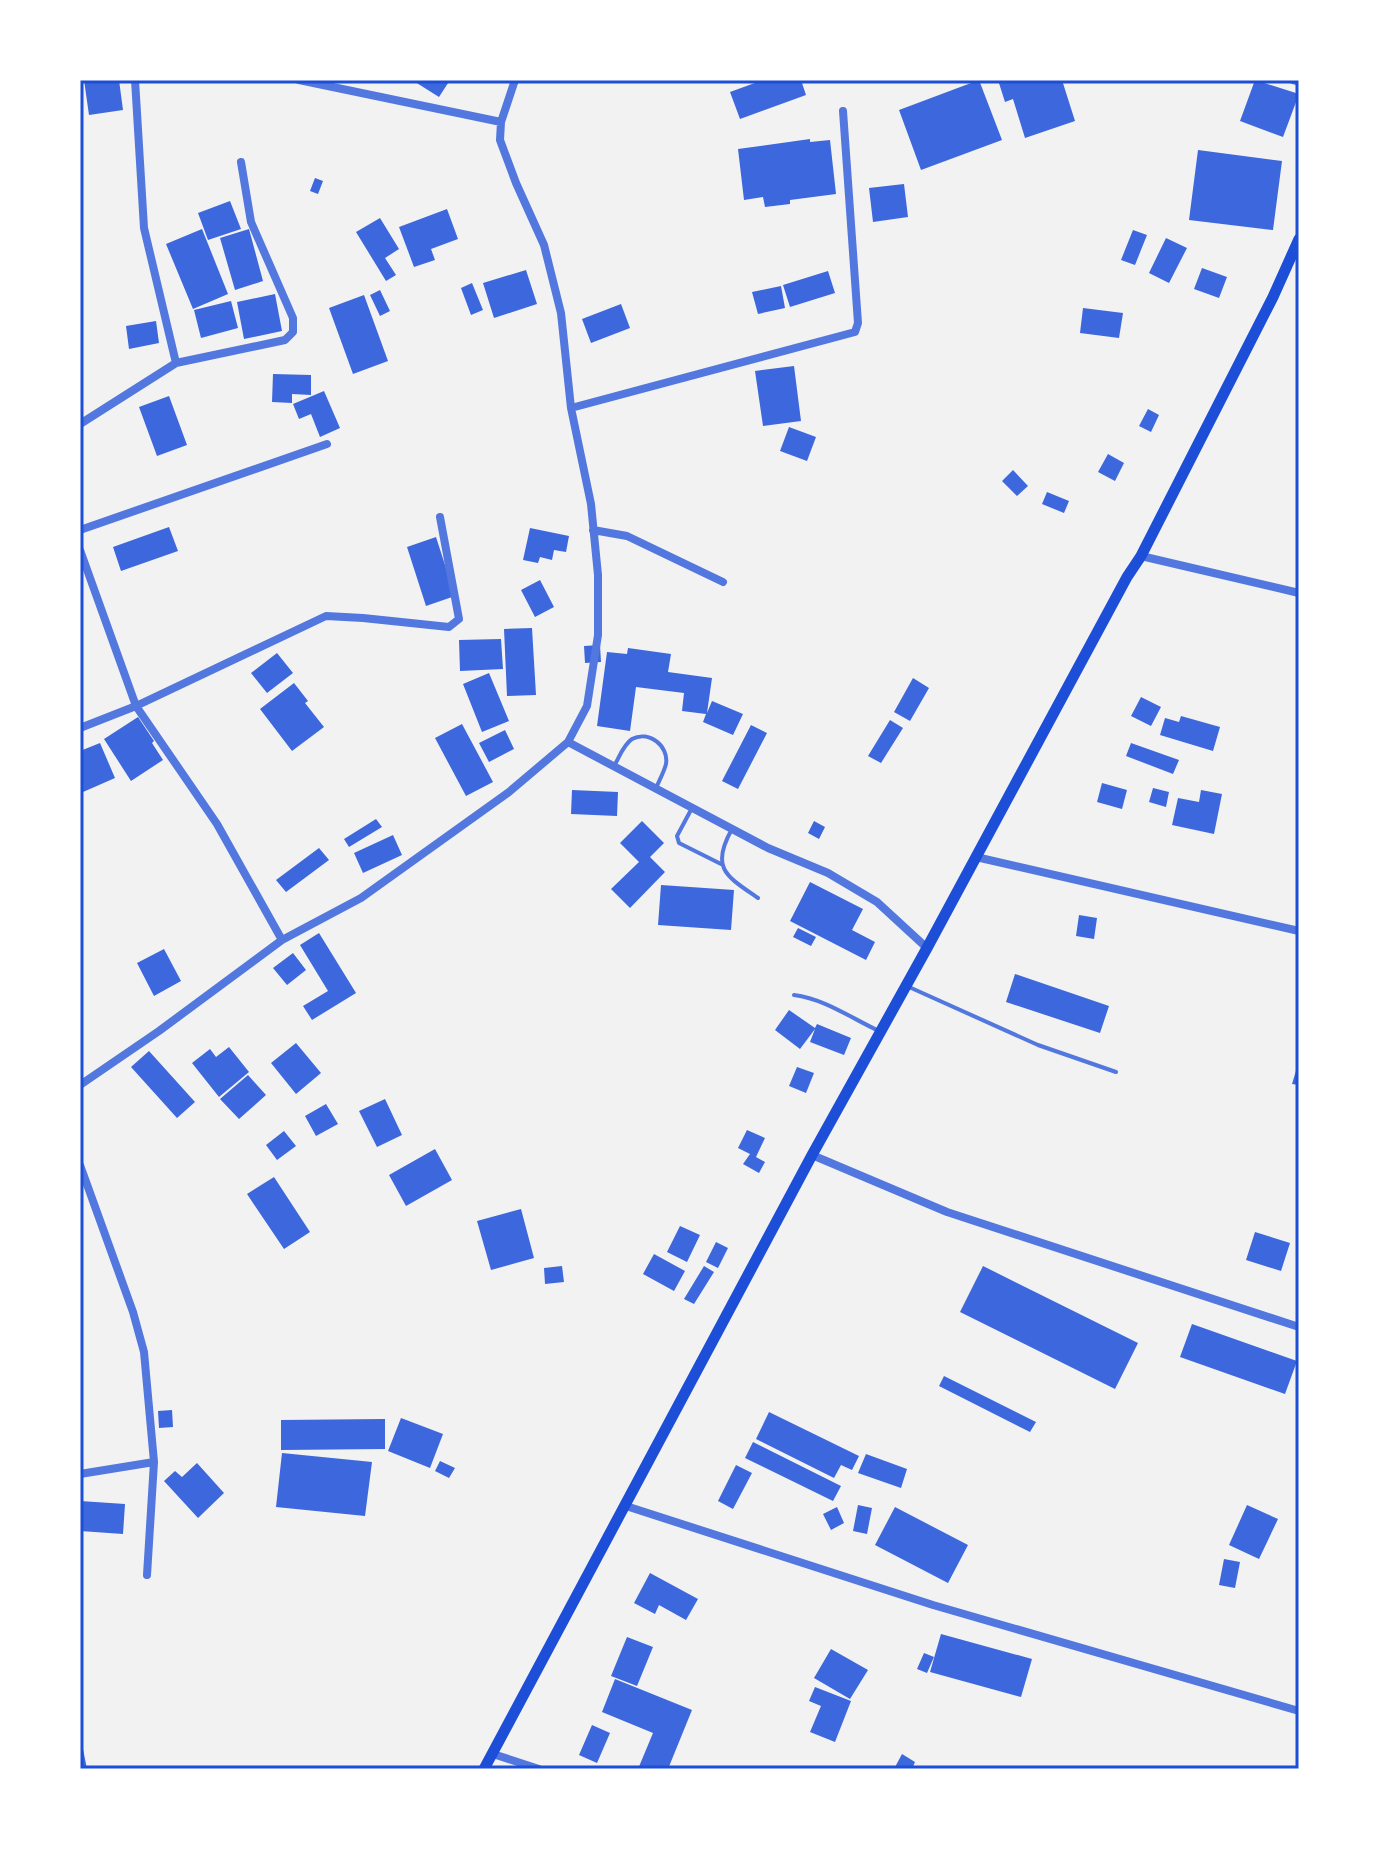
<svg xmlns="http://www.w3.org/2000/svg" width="1379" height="1849" viewBox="0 0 1379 1849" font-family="'Roboto Condensed',sans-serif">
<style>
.building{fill:#3d67dc}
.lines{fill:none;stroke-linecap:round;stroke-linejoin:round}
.service{stroke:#5277de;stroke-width:4}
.minor{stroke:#5277de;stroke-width:8}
.secondary{stroke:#1d4ed8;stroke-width:11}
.neatline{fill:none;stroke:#1d4ed8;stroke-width:3}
</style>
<rect width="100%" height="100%" fill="#f2f2f2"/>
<path class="building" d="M84 80H119L123 110 89 115Z
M412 80H450L439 97Z
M763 80H801L806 95 740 119 730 92Z
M979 80 1002 140 921 170 899 110Z
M998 80H1062L1075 121 1025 138 1013 99 1005 102Z
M1255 80 1299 94 1283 137 1240 121Z
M810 139V142L830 140 836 194 790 200V204L765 207 763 197 744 200 738 149Z
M1198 150 1282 161 1273 230 1189 220Z
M315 178 323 181 318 194 310 191Z
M904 184 908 217 873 222 869 188Z
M230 201 241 229 208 240 198 213Z
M447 209 458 239 431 249 435 260 414 267 399 227Z
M380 218 399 249 385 258 396 275 386 281 356 232Z
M202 229 228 294 193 309 166 244Z
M249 229 263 281 235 290 220 238Z
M1133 230 1147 235 1135 265 1121 260Z
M1166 238 1187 248 1169 283 1149 273Z
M1202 268 1227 277 1219 298 1194 289Z
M526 270 537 304 494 318 483 283Z
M828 271 835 293 790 307 783 285Z
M472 283 483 310 471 315 461 288Z
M781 286 785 308 758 314 752 292Z
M380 290 390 311 380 316 370 295Z
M275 294 282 331 244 339 237 302Z
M364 295 388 361 353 374 329 308Z
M231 301 238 328 201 338 194 310Z
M621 304 630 328 591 343 582 319Z
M1083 308 1123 313 1119 338 1080 333Z
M156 321 159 343 129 349 126 326Z
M794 366 801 421 763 426 755 371Z
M273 374 311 375V395L292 394V403L272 402Z
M324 391 340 428 320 437 311 414 299 419 293 404Z
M169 396 187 445 157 456 139 407Z
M1148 409 1159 415 1151 432 1139 426Z
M789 427 816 437 807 461 780 451Z
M1108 454 1124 463 1115 481 1098 472Z
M1013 470 1028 486 1017 496 1002 481Z
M1047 492 1069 501 1064 513 1042 504Z
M169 527 178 551 121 571 113 547Z
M530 528 569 536 566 552 554 550 552 560 540 557 538 563 523 560Z
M436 537 455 596 426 606 407 547Z
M540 580 554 607 535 617 521 590Z
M532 628 536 695 507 696 504 629Z
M501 639 503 669 460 671 459 640Z
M600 645 601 662 585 663 584 646Z
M628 648 671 654 668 672 712 678 707 713 712 701 743 714 733 735 703 722 706 714 682 711 684 693 636 687 630 731 597 726 607 652 627 654Z
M277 653 293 673 267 693 251 673Z
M489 673 509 721 482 732 463 684Z
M913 678 929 688 910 721 894 712Z
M294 683 308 701 305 703 324 727 292 751 260 709Z
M1141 697 1161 707 1151 726 1131 716Z
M1181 716 1220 727 1213 751 1160 735 1165 718 1179 722Z
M138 717 154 741 152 743 163 760 131 781 104 739Z
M890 720 903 728 881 763 868 756Z
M462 724 493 782 466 796 435 738Z
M751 725 767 733 738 789 722 781Z
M505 730 514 749 489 762 479 743Z
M100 743 115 778 83 792 80 785V751Z
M1131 743 1179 760 1173 774 1126 756Z
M1102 783 1127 790 1122 809 1097 802Z
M1153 788 1169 792 1166 807 1149 802Z
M572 790 618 792 617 816 571 814Z
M1201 790 1222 794 1214 834 1172 825 1178 798 1199 802Z
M376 819 382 827 349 847 344 839Z
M642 821 664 843 650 857 665 872 630 908 611 889 639 862 620 843Z
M814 821 825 827 819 839 808 833Z
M393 835 402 855 363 873 354 853Z
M319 848 329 860 286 892 276 880Z
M810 882 863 909 852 930 875 942 866 960 790 921Z
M661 885 734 890 731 930 658 925Z
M1079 915 1097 918 1094 939 1076 936Z
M798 928 816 937 811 946 793 937Z
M319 933 356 993 312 1020 303 1006 328 991 300 945Z
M164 949 181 981 154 996 137 963Z
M293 953 306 970 287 985 273 968Z
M1015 974 1109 1006 1100 1033 1006 1002Z
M789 1010 815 1028 817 1024 851 1038 844 1055 810 1042 815 1029 800 1049 775 1030Z
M296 1043 321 1073 296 1094 271 1063Z
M229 1047 249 1072 219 1097 192 1063 210 1049 216 1057Z
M149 1051 195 1102 177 1118 131 1067Z
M1298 1064H1299V1085L1292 1084Z
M797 1067 814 1073 806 1093 789 1086Z
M248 1075 266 1095 239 1119 220 1099Z
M385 1099 402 1135 377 1147 359 1111Z
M326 1104 338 1124 316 1136 305 1116Z
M747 1130 765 1138 756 1157 765 1162 759 1173 743 1164 750 1154 738 1148Z
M284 1131 296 1146 277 1160 266 1145Z
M435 1149 452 1180 406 1206 389 1175Z
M274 1177 310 1232 284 1249 247 1194Z
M521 1209 534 1258 491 1270 477 1221Z
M680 1226 700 1235 687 1262 667 1252Z
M1255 1232 1290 1243 1281 1271 1246 1260Z
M716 1242 728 1248 718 1268 706 1262Z
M654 1254 685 1271 674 1291 643 1274Z
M562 1266 564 1282 545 1284 544 1268Z
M704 1266 714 1272 694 1304 684 1299Z
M983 1266 1138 1343 1115 1389 960 1312Z
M1192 1324 1297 1361 1285 1394 1180 1357Z
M944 1376 1036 1422 1030 1432 939 1386Z
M172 1410 173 1427 159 1428 158 1411Z
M769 1412 859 1456 852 1470 841 1465 834 1478 756 1439Z
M401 1418 443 1434 430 1468 388 1451Z
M385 1419V1449L281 1450V1420Z
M753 1442 841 1486 833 1501 745 1458Z
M282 1453 372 1462 365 1516 276 1507Z
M866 1454 907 1469 901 1488 858 1473Z
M440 1461 455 1468 449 1478 435 1471Z
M197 1463 224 1493 198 1518 164 1481 175 1471 182 1477Z
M736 1465 752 1473 733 1509 718 1501Z
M80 1501 125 1504 123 1534 80 1531Z
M858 1505 872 1508 867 1534 853 1531Z
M1247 1505 1278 1519 1259 1559 1229 1545Z
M837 1507 844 1523 831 1530 823 1514Z
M895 1507 968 1545 948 1583 875 1545Z
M1224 1559 1240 1562 1235 1588 1219 1585Z
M650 1573 698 1599 686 1620 659 1605 655 1614 634 1603Z
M941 1634 1032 1659 1021 1697 930 1672Z
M627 1637 653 1647 637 1686 611 1676Z
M831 1649 868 1670 850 1699 814 1678Z
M924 1653 934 1657 927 1673 917 1669Z
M615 1679 692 1710 668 1769H638L653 1733 602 1712Z
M815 1687 851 1701 835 1742 810 1732 821 1706 809 1701Z
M592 1725 610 1733 597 1763 579 1755Z
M80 1739H81L87 1769H80Z
M902 1754 915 1762 912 1769H894Z"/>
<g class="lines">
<path class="service" d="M614 766C619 758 623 745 632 739 649 730 669 746 666 764 664 772 659 781 656 788
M692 808 677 836 679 843 721 864
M732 829C710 868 726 876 758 898
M909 987 1038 1045 1116 1072
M794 995C825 999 851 1018 879 1031"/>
<path class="minor" d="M299 80 501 122
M1293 80 1299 82
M176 363 285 340 293 332V318L251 222 241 162
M571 408 855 332 858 323 843 111
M80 424 176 363 144 228 135 80
M80 530 327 444
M593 530 627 536 723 582
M80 550 136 706 217 824 282 940
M1141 556 1299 593
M80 728 136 706 326 616 363 618 449 627 459 619 440 517
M568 742 768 848 828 873 877 902 927 948
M976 857 1299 931
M80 1085 159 1031 282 940 361 898 509 792 568 742 587 706 598 635V575L591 504 571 408 561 313 544 245 516 183 500 140 501 122 515 80
M812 1155 947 1212 1299 1327
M80 1165 133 1312 144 1352 154 1462 147 1575
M80 1474 154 1462
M626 1506 933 1605 1299 1711
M493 1754 539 1769"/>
<path class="secondary" d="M484 1769 812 1155 927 948 1127 577 1141 556 1273 297 1299 239"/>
</g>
<rect width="1379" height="1849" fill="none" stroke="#ffffff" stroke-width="164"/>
<rect x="82" y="82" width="1215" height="1685" class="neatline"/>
</svg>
